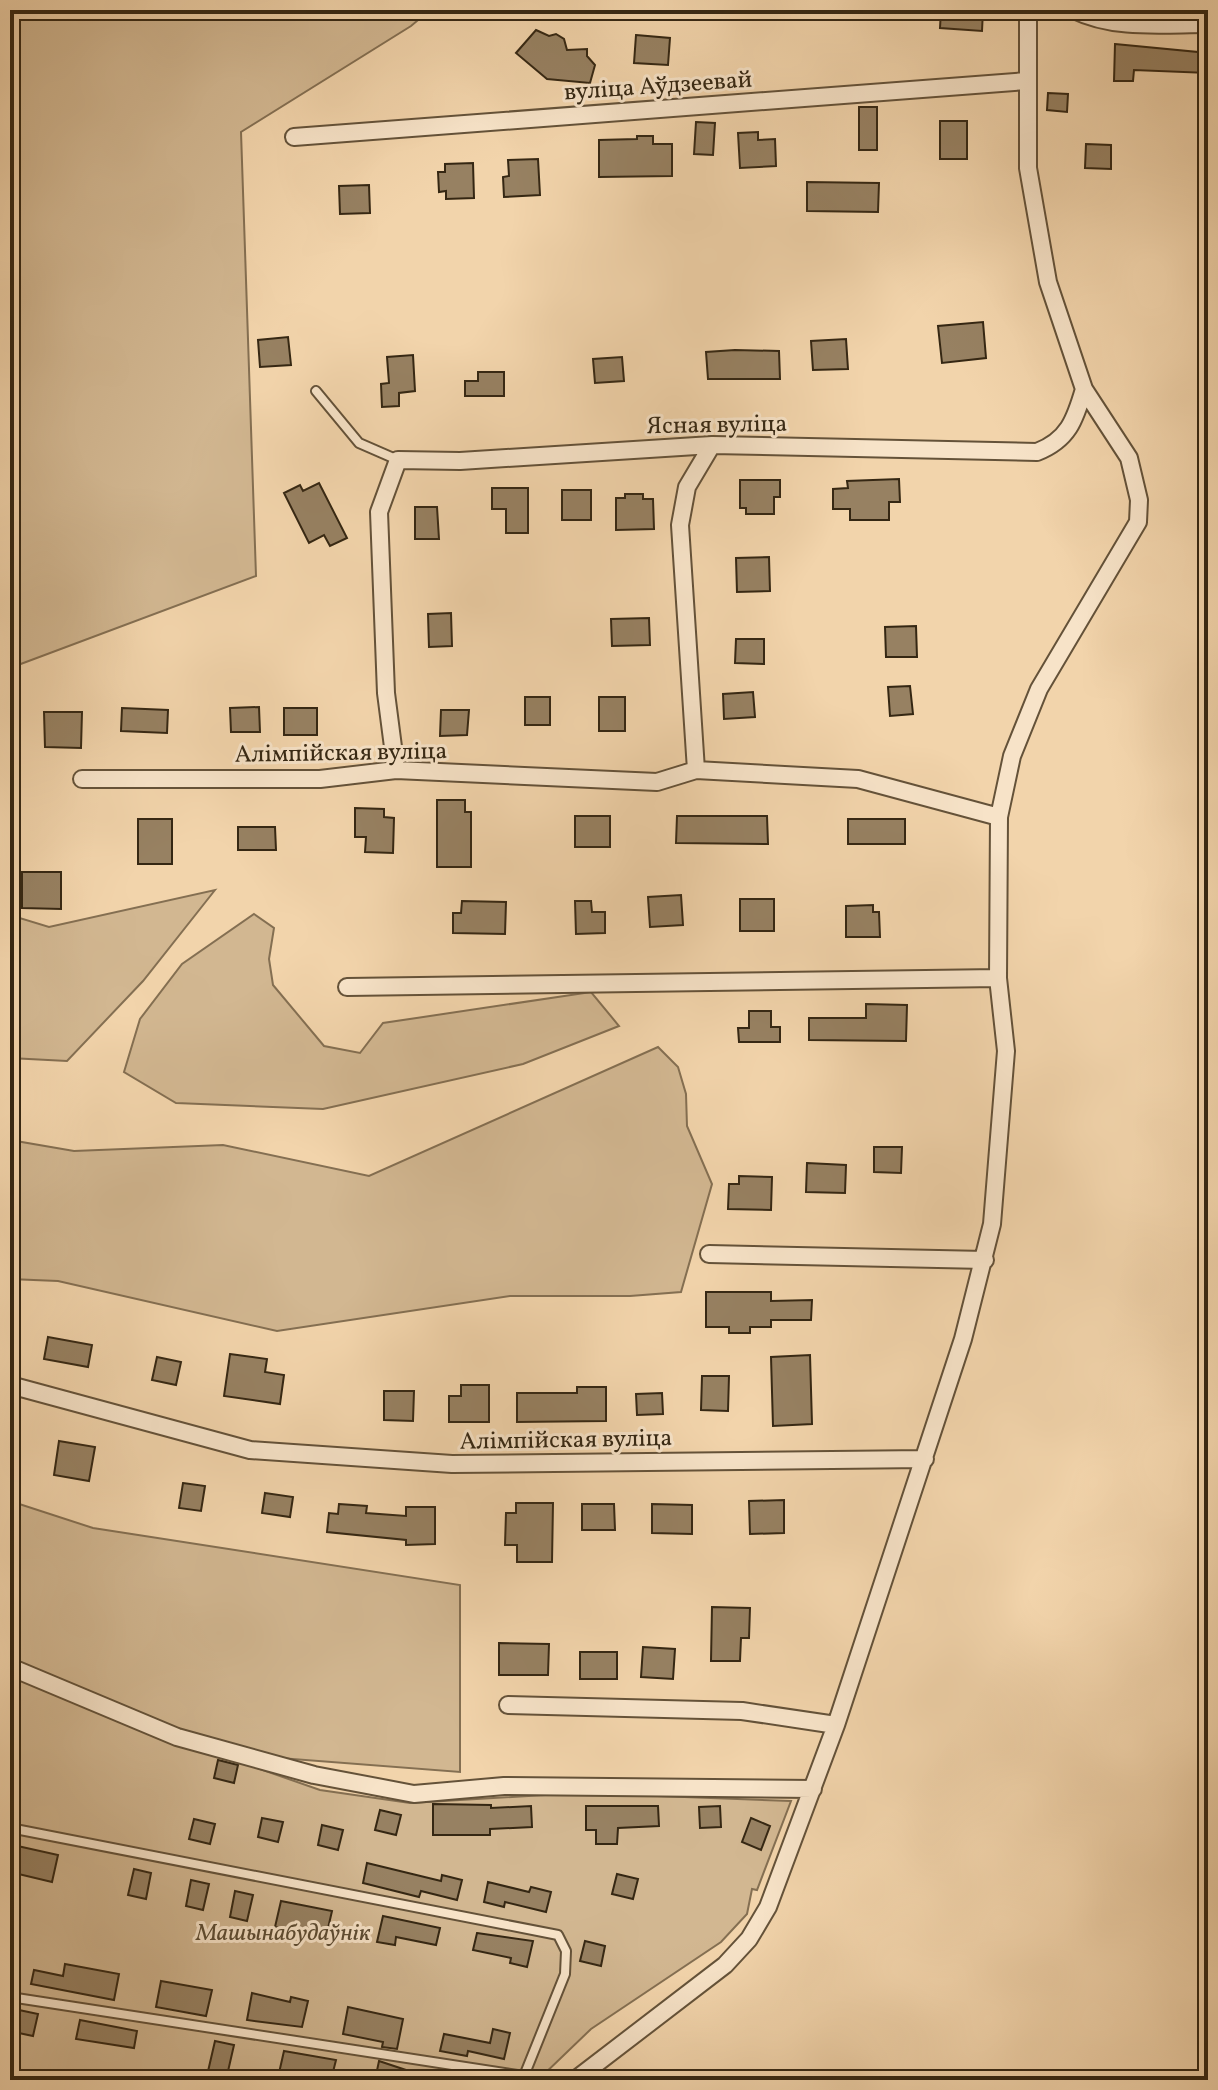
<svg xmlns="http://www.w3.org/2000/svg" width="1218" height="2090" viewBox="0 0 1218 2090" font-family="Vollkorn,serif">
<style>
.green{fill:#d2b791;stroke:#846f52;stroke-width:2}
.building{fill:#978162;stroke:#352713;stroke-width:2}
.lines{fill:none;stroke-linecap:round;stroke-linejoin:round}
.service-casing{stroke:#645239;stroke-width:12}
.minor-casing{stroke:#645239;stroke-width:20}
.service{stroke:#f7e3c8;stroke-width:8}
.minor{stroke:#f7e3c8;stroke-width:16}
.labels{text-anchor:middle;stroke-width:6;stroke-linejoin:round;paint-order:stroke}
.street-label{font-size:24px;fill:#352713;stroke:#f7e3c8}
.park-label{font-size:24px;font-style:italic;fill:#5c4b32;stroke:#f7e3c8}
</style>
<rect width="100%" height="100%" fill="#f2d4ab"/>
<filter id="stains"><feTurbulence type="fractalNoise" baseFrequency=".0025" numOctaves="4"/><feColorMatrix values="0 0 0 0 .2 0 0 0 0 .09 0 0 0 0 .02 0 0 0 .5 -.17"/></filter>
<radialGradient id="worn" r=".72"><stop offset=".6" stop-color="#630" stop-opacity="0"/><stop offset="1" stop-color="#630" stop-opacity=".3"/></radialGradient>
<path class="green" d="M10 10H430L411 26 241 132 256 576 10 668Z
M215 890 143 981 67 1061 10 1058V915L49 927Z
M254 914 274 928 269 959 273 985 324 1046 360 1053 383 1023 591 992 619 1026 523 1064 323 1109 176 1103 124 1072 140 1019 182 964Z
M658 1047 678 1067 686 1094 687 1126 712 1184 681 1292 630 1296H510L277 1331 58 1281 10 1279V1140L74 1151 223 1145 369 1176Z
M10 1501 93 1528 460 1585V1772L214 1753 320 1790 410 1803 578 1793 791 1801 757 1890 752 1889 747 1914 721 1942 591 2029 538 2080H10Z"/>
<path class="building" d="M941 10H983L982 31 940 28Z
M536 30 549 36 556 34 564 39 567 50 587 49V56L595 65 590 83 547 79 516 53Z
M636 35 670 38 668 65 634 63Z
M1115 44 1208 53V73L1134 70 1133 81H1114Z
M1048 93 1068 94 1067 112 1047 110Z
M859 107H877V150H859Z
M940 121H967V159H940Z
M696 122 715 123 713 155 694 154Z
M758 132V140L775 139 776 166 740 168 738 133Z
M637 136H653V144H672V176L599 177V140L637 139Z
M1086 144 1111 145V169L1085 168Z
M538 159 540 195 504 197 503 177 509 176 508 160Z
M473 163 474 198 446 199V191L439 192 438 172H445V164Z
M807 182 879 183 878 212 807 211Z
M369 185 370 213 340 214 339 186Z
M983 322 986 358 942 363 938 326Z
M288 337 291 365 260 367 258 340Z
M846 339 848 369 813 370 811 341Z
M735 350 779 351 780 379H708L706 352Z
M413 355 415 391 399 393V406L382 407 381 384 389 383 387 357Z
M622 357 624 381 595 383 593 359Z
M478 372H504V396H465V381H478Z
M899 479 900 502H889V520H850V509H833V489L848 488 847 481Z
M740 480H780V497H774V514H746V508H740Z
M319 483 347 538 330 546 324 535 309 543 284 493 300 485 303 491Z
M492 488H528V533H506V509H492Z
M562 490H591V520H562Z
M625 494H643V499H653L654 529 616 530V498H625Z
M415 507H437L439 539H415Z
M769 557 770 591 737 592 736 558Z
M451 613 452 646 429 647 428 614Z
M649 618 650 645 612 646 611 619Z
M916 626 917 657H886L885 627Z
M736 639H764V664L735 663Z
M910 686 913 714 890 716 888 687Z
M753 692 755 717 724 719 723 694Z
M525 697H550V725H525Z
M599 697H625V731H599Z
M259 707 260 732H231L230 708Z
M122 708 168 710 167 733 121 731Z
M284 708H317V735H284Z
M441 710H469L467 735 440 736Z
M44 712H82L81 748 45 747Z
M437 800H465V812H471V867H437Z
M355 808 384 809V817L394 818 393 853 365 852 366 837H355Z
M575 816H610V847H575Z
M677 816H767L768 844 676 843Z
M138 819H172V864H138Z
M848 819H905V844H848Z
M238 827H275L276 850H238Z
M22 872H61V909L22 908Z
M681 895 683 925 650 927 648 897Z
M740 899H774V931H740Z
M462 901 506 902 505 934 453 933V913H461Z
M575 901H591L592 912H605V933L576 934Z
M873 905V912H879L880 937H846V906Z
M866 1004 907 1005 906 1041 809 1040V1018H866Z
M749 1011H771V1027H780V1042H739L738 1028H749Z
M874 1147H902L901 1173 874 1172Z
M807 1163 846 1165 845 1193 806 1192Z
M739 1176 772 1177 771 1210 728 1209 729 1184H739Z
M706 1292H771V1301L812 1300 811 1320H771V1327H750V1333H729V1327H706Z
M48 1337 92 1345 88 1367 44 1359Z
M230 1354 267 1359 265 1372 284 1375 280 1404 224 1396Z
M810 1355 812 1424 773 1426 771 1357Z
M157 1357 181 1362 176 1385 152 1380Z
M702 1376H729L728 1411 701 1410Z
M461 1385H489V1422H449V1396H461Z
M577 1387H606V1421L517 1422V1393H577Z
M384 1391H414L413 1421 384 1420Z
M662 1393 663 1414 637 1415 636 1394Z
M59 1441 95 1447 89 1481 54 1475Z
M183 1483 205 1486 201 1511 179 1508Z
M265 1493 293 1497 290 1517 262 1513Z
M784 1500V1533L750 1534 749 1501Z
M516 1503H553L552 1562H517V1545H505L506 1513H516Z
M339 1504 367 1506 366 1513 406 1516V1507H435V1544L406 1545V1540L327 1532 329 1513 338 1514Z
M582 1504H614L615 1530H582Z
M652 1504 692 1505V1534L652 1533Z
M712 1607 750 1608 749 1638H741L740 1661H711Z
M499 1643 549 1644 548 1675H499Z
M643 1647 675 1649 673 1679 641 1677Z
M580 1652H617V1679H580Z
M218 1760 238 1765 234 1783 214 1778Z
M433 1804 491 1805V1808L531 1806 532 1827 490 1829V1835H433Z
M586 1806H658L659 1826 618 1828 617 1844H596V1830H586Z
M720 1806 721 1827 700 1828 699 1807Z
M380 1810 401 1815 396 1835 375 1830Z
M262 1818 283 1822 278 1842 258 1837Z
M751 1818 770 1826 761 1850 742 1842Z
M194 1819 215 1824 210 1844 189 1839Z
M322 1825 343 1830 338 1850 318 1845Z
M13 1845 58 1855 52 1882 10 1872Z
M367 1863 441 1881 442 1875 462 1880 457 1900 421 1891 419 1897 363 1883Z
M134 1869 151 1873 146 1899 128 1895Z
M617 1874 638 1879 633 1899 612 1894Z
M191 1880 209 1884 203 1910 186 1906Z
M488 1882 529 1892 531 1887 551 1892 546 1912 505 1902 504 1907 484 1902Z
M235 1891 253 1895 247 1921 230 1917Z
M281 1901 332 1911 326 1937 275 1927Z
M383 1916 440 1928 436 1945 396 1937 395 1945 377 1942Z
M477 1933 533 1941 527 1967 510 1963 511 1958 473 1950Z
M585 1941 605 1946 601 1966 580 1961Z
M65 1964 119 1974 114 2000 31 1984 34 1970 63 1976Z
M161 1981 212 1990 206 2016 156 2007Z
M252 1993 290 2002 291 1997 308 2001 302 2027 247 2020Z
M348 2007 403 2019 397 2049 382 2047 383 2042 343 2034Z
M19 2010 38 2014 33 2036 14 2032Z
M80 2020 137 2031 134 2048 76 2039Z
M493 2029 510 2033 504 2059 468 2051 467 2056 440 2051 444 2034 490 2043Z
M215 2041 234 2045 226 2080H206Z
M284 2051 336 2060 331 2080 279 2073Z
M379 2061 421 2075 420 2080H375Z"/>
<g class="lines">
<defs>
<path id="service" d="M316 391 359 443 398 460
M10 1828 558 1935 566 1951 565 1974 524 2076
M10 1997 524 2076 521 2079"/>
<path id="minor" d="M1074 10C1115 30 1163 24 1208 24
M294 137 1027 81
M396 770 386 693 379 512 398 460 460 461 712 445 1037 452C1068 440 1075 420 1084 389
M696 770 680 525 687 487 712 445
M82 779H320L396 770 657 782 696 770 858 779 999 817
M347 987 998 978
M709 1254 985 1260
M10 1385 250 1450 452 1464 925 1459
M10 1667 177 1737 314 1775 414 1794 504 1786 813 1789
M508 1705 742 1711 836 1725
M575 2080 725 1965 749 1939 768 1907 836 1725 963 1339 992 1224 1006 1051 998 978 999 817 1012 756 1039 689 1138 522 1139 500 1129 458 1084 389 1048 282 1028 168V10"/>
</defs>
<use href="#service" class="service-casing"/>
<use href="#minor" class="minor-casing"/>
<use href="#service" class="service"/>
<use href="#minor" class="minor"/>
</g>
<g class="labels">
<g class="street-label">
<text transform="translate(658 85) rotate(-4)" y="8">вуліца Аўдзеевай</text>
<text transform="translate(717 424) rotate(-1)" y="8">Ясная вуліца</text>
<text transform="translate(341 752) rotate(-1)" y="8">Алімпійская вуліца</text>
<text transform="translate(566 1439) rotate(-1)" y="8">Алімпійская вуліца</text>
</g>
<g class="park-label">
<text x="283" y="1940">Машынабудаўнік</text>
</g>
</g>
<rect width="1218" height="2090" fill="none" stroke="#f2d4ab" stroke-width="40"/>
<rect x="12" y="12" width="1194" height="2066" fill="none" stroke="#352713" stroke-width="4"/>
<rect x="20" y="20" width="1178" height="2050" fill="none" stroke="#352713" stroke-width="2"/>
<rect width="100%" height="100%" filter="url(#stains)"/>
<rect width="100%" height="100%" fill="url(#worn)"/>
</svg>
